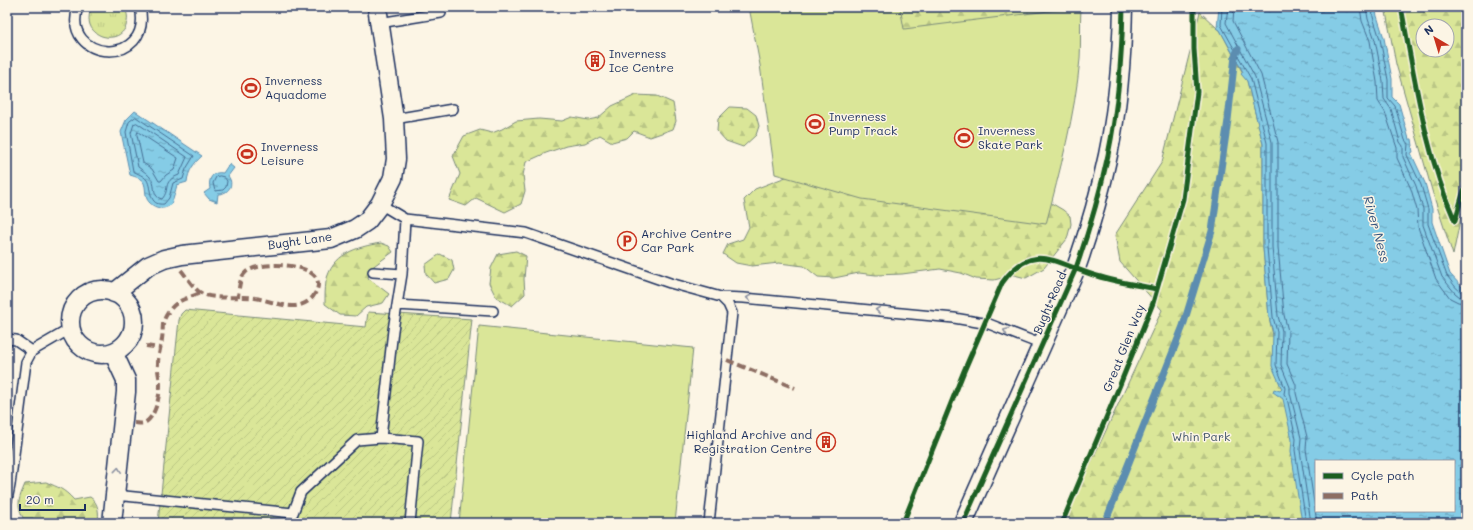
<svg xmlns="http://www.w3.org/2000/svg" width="1473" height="530" viewBox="0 0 1473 530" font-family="Mali,sans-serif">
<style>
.grass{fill:url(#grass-tufts);stroke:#7a8a7b}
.forest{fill:url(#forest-firs);stroke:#7a8a7b;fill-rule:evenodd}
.garden{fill:url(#garden-furrows);stroke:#7a8a7b}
.pitch{fill:#dae698;stroke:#7a8a7b}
.water{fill:url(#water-ripples);stroke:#5b8db0;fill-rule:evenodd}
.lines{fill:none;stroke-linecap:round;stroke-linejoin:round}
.shore{stroke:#456e94;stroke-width:1}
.stream{stroke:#5b8db0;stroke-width:7}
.service-casing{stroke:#1b2f5e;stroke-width:12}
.minor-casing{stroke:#1b2f5e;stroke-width:21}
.service{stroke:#fcf5e5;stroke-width:9}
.minor{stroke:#fcf5e5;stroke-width:18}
.quiet{stroke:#8d6e63;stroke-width:4;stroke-dasharray:8 4;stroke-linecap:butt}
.cycleway-casing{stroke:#fcf5e5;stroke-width:8}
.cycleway{stroke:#1b5e20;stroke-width:5}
.oneway{stroke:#8c92a2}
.labels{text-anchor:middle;stroke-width:3;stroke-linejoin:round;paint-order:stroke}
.poi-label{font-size:12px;fill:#1b2f5e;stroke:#fcf5e5;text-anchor:start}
.street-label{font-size:12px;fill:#1b2f5e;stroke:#fcf5e5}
.park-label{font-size:12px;fill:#41546a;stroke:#fcf5e5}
.water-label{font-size:13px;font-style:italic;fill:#365680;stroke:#fcf5e5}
</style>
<defs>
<pattern id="grass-tufts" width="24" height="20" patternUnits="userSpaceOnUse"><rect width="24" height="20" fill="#dae698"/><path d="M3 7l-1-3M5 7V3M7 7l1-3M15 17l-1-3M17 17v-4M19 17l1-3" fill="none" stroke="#bac685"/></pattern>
<pattern id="forest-firs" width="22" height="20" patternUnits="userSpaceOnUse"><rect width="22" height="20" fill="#dae698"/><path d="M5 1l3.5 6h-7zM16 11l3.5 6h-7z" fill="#bac685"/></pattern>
<pattern id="garden-furrows" width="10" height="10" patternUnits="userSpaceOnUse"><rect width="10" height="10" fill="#dae698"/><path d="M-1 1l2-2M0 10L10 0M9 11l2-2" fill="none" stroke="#bac685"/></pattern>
<pattern id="water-ripples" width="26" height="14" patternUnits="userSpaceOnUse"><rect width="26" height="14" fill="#85cce6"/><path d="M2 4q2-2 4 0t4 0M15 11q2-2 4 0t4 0" fill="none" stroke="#6ca6be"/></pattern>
</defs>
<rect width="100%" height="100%" fill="#fcf5e5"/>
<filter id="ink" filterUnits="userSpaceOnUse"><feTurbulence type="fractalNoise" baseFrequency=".025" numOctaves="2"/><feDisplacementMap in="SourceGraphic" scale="8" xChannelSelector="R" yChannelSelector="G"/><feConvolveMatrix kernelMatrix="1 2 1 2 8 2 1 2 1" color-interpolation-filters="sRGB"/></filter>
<g filter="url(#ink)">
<path class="grass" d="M92 7H124C127 12 128 16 127 22 123 49 77 38 92 7Z"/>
<path class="forest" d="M840 7H1084L1076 10 916 38Z
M1385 7H1466V191L1453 255 1433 194 1396 64ZM1423 26H1447V50H1423Z
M1200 12 1217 28 1220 30 1247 81 1263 144V248L1269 317 1292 423 1307 523H1063L1162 310 1120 262 1115 235 1162 162Z
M636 95 657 96 673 103 676 121 673 129 650 137 634 131 627 138 612 142 600 135 585 143 566 146 546 153 526 162 523 175 525 191 521 204 505 212 476 198 466 206 449 200 460 174 453 156 464 136 480 130 492 133 502 129 516 121 539 119 562 121 572 117 588 120 598 118 612 106Z
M730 107 747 108 756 115 759 126 756 135 743 147 726 141 717 131 718 119Z
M804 170 1046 200 1063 210 1070 216 1071 224 1067 239 1044 268 1026 278 1014 275 994 280 976 279 961 273 940 269 902 274 876 275 859 273 834 278 818 277 804 266 779 263 752 266 736 263 723 254 728 244 743 239 749 227 744 200 755 189Z
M381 243 389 246 393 252 371 268 368 278 389 294 383 303 366 307 356 316 340 315 325 304C325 297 325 289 326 282 332 254 356 247 381 243Z
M516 251 526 256 524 279 525 294 512 306 496 297 489 283 491 268 498 254Z
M440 254 452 260 454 270 449 279 434 283 426 274 425 265Z
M46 482C59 488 63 488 74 500L90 497C99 503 99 513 98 523H36L33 518H23C16 503 19 499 25 484Z"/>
<path class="garden" d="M185 310 366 327 368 312 472 319 451 523H158L179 320 181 314Z"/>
<path class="pitch" d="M749 7H900L904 29 1081 7C1080 24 1081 42 1080 59 1075 115 1060 170 1046 224L862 199 775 174 760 65Z
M479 326 693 348 675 523H459Z"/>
<path class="water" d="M1219 7H1375L1377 16 1384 38 1392 79V97L1399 104 1409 139H1412L1413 146 1412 147 1413 152 1411 153 1425 183 1432 209V222L1450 274 1463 288 1465 286 1466 277V523H1302L1291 451 1292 440 1283 399 1273 392 1274 389 1280 391 1282 389 1272 366 1273 332 1269 317 1263 248V144L1247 81 1241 74 1243 72 1220 30 1217 28ZM1316 461H1454V511H1316Z
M135 111 202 156C194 163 188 171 187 182L177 185C175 191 174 199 171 204 164 212 151 207 147 199 145 194 146 188 144 183 141 178 136 177 130 175L121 132 126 120Z
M229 164 234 168 228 176C235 185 228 194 218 194L217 202 209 199 204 193 210 189C208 179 212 171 223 173Z"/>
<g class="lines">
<path class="shore" d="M1222 7 1221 25 1251 79 1267 143V247L1273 317 1277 332 1276 365 1285 388 1284 394 1287 398 1296 439 1295 450 1306 523
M1228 7 1226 23 1255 77 1272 142V247L1278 316 1282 331 1281 365 1290 387V393L1301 438 1300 450 1311 523
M1234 7 1233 21 1261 75 1278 142V247L1284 315 1288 331 1287 364 1296 385V393L1307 437 1306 449 1317 523
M1360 7 1362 21 1370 41 1377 82 1378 101 1385 112 1397 148V158L1411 189 1417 210 1418 227 1436 279 1450 298 1458 302 1466 303
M1366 7 1368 19 1375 40 1383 81 1384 99 1391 109 1400 142 1403 146V157L1416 186 1423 209V225L1442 277 1455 293 1460 297H1466
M1372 7 1373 17 1380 39 1388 80V98L1395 106 1405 140 1408 144 1407 155 1421 185 1428 209V224L1447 276C1452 281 1455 289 1462 292L1466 291
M136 117 194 156 186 169 183 179 173 183 169 198 164 204C148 206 152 189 147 180 143 175 138 174 133 171L126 132 129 122Z
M137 123 187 157 179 175C161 182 171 189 162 199 152 197 156 187 152 180 149 174 143 171 138 167L131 133 134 124Z
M138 132 178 158 174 170 166 175 161 181H159L152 169 143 163 137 135Z
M220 176 224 177 227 181 226 187 223 190 215 191 213 183 216 177Z"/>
<path class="stream" d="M1105 523 1183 326 1212 231 1228 120 1235 56 1238 49"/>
<defs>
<path id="service" d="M78 7C60 62 154 69 140 7
M379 23 441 13
M394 119 453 109
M380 204 405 219 526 233 670 283 721 297 728 304 732 313 709 523
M405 219 402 274 393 330 381 438 418 441 410 523
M373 272 402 274
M721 297 744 298 954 318 989 324 1043 345
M397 305 493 311
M7 339 16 340 32 351
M115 495 293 513 301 492 357 440 381 438
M7 500 10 485 26 362 32 351 70 329"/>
<path id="minor" d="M70 322a32 32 0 1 1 64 0a32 32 0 1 1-64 0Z
M114 293 148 266 164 259 182 255 331 239 355 229 367 221 380 204 393 178 396 159 394 119 377 7
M112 523 126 392V380L113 352
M963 523 1076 268C1089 231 1100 193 1108 155 1118 107 1122 56 1123 7"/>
</defs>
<use href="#service" class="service-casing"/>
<use href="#minor" class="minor-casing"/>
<use href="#service" class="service"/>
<use href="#minor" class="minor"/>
<path class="quiet" d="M181 270C187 277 193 288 201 293 215 301 240 295 255 298 268 300 280 306 294 306 301 306 311 301 314 295 336 263 262 259 246 272 239 278 239 289 238 297
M146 346 160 348
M727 360 795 388
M134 423C137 423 141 424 144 423 155 419 160 395 160 385 160 378 157 371 158 364 158 355 161 347 162 339 164 326 160 324 169 311 177 299 189 298 200 293"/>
<defs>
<path id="cycleway" d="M1401 7C1415 79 1425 153 1455 221L1466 183
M903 523 964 371 1002 283C1033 239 1057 265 1097 276 1116 282 1137 285 1157 289
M963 523 1076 268C1089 231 1100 193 1108 155 1118 107 1122 56 1123 7
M1062 523 1119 387 1153 303 1183 199 1197 92 1194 49V7"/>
</defs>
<use href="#cycleway" class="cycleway-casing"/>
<use href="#cycleway" class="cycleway"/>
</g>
<defs><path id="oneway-chevron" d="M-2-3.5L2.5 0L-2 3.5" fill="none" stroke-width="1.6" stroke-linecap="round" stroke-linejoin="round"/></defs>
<g class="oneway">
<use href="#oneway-chevron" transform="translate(749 298) rotate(-175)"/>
<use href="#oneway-chevron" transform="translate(878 310) rotate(-174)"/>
<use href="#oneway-chevron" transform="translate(1006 331) rotate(-159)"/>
<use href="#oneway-chevron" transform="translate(118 470) rotate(-84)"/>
</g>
</g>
<defs>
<symbol id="building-ring" viewBox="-11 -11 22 22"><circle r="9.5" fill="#fcf5e5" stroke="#c8321e" stroke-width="1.5"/><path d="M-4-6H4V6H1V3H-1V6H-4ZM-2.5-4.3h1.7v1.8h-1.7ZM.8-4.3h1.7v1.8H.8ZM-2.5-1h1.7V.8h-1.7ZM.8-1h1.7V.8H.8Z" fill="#c8321e"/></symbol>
<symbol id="stadium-ring" viewBox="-11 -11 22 22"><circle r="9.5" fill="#fcf5e5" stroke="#c8321e" stroke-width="1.5"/><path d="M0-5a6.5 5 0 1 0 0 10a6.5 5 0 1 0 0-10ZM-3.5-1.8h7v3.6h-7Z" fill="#c8321e"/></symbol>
<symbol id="parking-ring" viewBox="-11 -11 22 22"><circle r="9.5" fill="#fcf5e5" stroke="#c8321e" stroke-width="1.5"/><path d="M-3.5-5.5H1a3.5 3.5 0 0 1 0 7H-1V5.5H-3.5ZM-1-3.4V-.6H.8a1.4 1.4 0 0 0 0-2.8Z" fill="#c8321e"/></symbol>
</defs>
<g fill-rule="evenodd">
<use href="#building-ring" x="584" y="50" width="22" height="22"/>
<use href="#stadium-ring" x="240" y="77" width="22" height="22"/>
<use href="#stadium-ring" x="804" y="113" width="22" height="22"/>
<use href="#stadium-ring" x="953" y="127" width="22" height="22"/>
<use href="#stadium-ring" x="236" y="143" width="22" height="22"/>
<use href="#parking-ring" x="616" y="230" width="22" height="22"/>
<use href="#building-ring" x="815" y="431" width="22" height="22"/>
</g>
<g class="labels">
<g class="poi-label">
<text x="609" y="58">Inverness<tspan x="609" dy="14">Ice Centre</tspan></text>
<text x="265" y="85">Inverness<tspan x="265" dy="14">Aquadome</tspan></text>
<text x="829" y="121">Inverness<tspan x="829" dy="14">Pump Track</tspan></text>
<text x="978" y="135">Inverness<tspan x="978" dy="14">Skate Park</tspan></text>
<text x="261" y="151">Inverness<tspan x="261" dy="14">Leisure</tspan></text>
<text x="641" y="238">Archive Centre<tspan x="641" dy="14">Car Park</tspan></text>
<text x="812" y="439" text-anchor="end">Highland Archive and<tspan x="812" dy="14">Registration Centre</tspan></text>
</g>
<g class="street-label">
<text transform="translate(300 241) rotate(-8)" y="4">Bught Lane</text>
<text transform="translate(1050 303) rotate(-67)" y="4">Bught Road</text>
<text transform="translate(1124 348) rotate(-68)" y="4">Great Glen Way</text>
</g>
<g class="park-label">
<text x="1201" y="441">Whin Park</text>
</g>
<g class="water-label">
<text transform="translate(1377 229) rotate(75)" y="5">River Ness</text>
</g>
</g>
<rect width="1473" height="530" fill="none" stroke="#fcf5e5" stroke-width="24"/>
<rect x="12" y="12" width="1449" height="506" fill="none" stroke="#1b2f5e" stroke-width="1.5" filter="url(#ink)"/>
<rect x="1315" y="460" width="140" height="52" fill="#fcf5e5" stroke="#a2a6af"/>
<rect x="1323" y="473" width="20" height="6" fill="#1b5e20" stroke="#a2a6af"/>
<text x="1351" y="480" font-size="12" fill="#1b2f5e">Cycle path</text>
<rect x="1323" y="493" width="20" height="6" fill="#8d6e63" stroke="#a2a6af"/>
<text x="1351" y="500" font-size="12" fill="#1b2f5e">Path</text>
<g transform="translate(1435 38) rotate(322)"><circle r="19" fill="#fcf5e5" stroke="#a2a6af"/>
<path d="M0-3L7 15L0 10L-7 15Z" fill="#c8321e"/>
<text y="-6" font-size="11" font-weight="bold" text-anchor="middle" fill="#1b2f5e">N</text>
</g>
<path d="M20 504v6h65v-6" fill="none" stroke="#1b2f5e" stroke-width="2"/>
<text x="26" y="504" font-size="12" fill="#1b2f5e" stroke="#fcf5e5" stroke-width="3" paint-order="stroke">20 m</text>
</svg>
